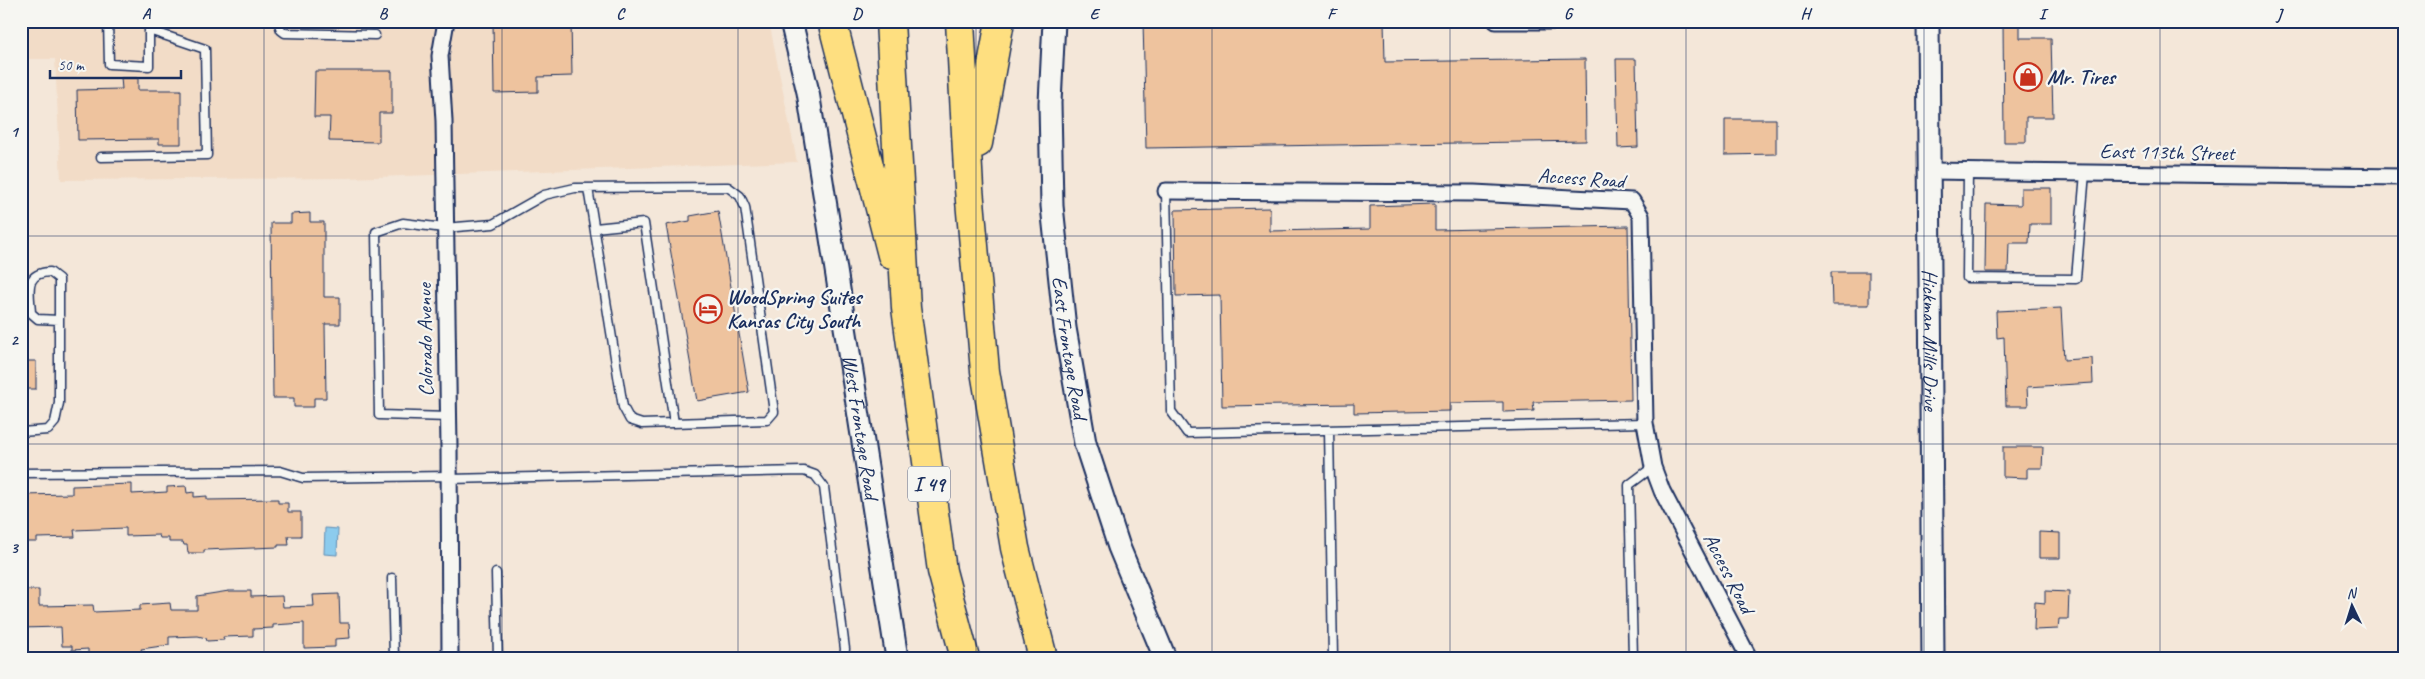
<svg xmlns="http://www.w3.org/2000/svg" width="2425" height="679" viewBox="0 0 2425 679" font-family="Caveat,sans-serif">
<style>
.built{fill:#f2dcc7}
.water{fill:#8ccbed;stroke:#5f8db4}
.building{fill:#eec39e;stroke:#1b2f5e}
.lines{fill:none;stroke-linecap:round;stroke-linejoin:round}
.lane-casing{stroke:#1b2f5e;stroke-width:11}
.street-casing{stroke:#1b2f5e;stroke-width:19}
.secondary-casing{stroke:#1b2f5e;stroke-width:25}
.highway-casing{stroke:#1b2f5e;stroke-width:31}
.lane{stroke:#f6f6f2;stroke-width:8}
.street{stroke:#f6f6f2;stroke-width:15}
.secondary{stroke:#f6f6f2;stroke-width:21}
.highway{stroke:#fedf80;stroke-width:28}
.grid{fill:none;stroke:#1b2f5e;stroke-width:1;stroke-opacity:0.55}
.labels{text-anchor:middle;stroke-width:4.5;stroke-linejoin:round;paint-order:stroke}
.shield{fill:#f6f6f2;stroke:#5d6b8a;stroke-width:1}
.shield-label{font-size:20px;font-weight:bold;fill:#1b2f5e}
.poi-label{font-size:21px;font-weight:bold;fill:#1b2f5e;stroke:#f6f6f2;text-anchor:start}
.street-label{font-size:21px;fill:#1b2f5e;stroke:#f6f6f2}
.neatline{fill:none;stroke:#1b2f5e;stroke-width:2}
.grid-label{font-size:16px;text-anchor:middle;font-weight:bold;fill:#1b2f5e}
</style>
<rect width="100%" height="100%" fill="#f4e7d9"/>
<filter id="ink" filterUnits="userSpaceOnUse"><feTurbulence type="fractalNoise" baseFrequency=".02" numOctaves="2"/><feDisplacementMap in="SourceGraphic" scale="10" xChannelSelector="R" yChannelSelector="G"/><feConvolveMatrix kernelMatrix="1 2 1 2 8 2 1 2 1" color-interpolation-filters="sRGB"/></filter>
<g filter="url(#ink)">
<path class="built" d="M21 21H769L797 162 347 178 61 180 55 59H21Z"/>
<path class="water" d="M325 528 338 529 337 555 324 554Z"/>
<path class="building" d="M493 21H571L572 76 538 77V92L494 93Z
M1143 21H1384L1385 62 1585 59 1586 141 1146 148Z
M2003 21H2020V38H2051L2053 117H2026V142H2004Z
M1616 59H1636L1638 147 1618 148Z
M315 71H392V113H379V142L329 141 330 117H314Z
M121 78H138V90H181V144H159V139L78 140 77 90 122 89Z
M1725 119H1776V154L1725 155Z
M2021 188H2051V224H2030L2029 243H2009L2008 272H1985L1986 204 2021 205Z
M1435 204V230L1628 226 1631 400 1533 402 1534 411 1503 412V402L1450 403V411L1354 413V404L1222 406 1220 295 1176 296 1175 210 1270 208V231L1370 229V206Z
M718 211 749 392 697 401 666 225 690 221V216Z
M310 213V222H324V297H340V324H325L326 398H314V407H294V398H273L271 223H291V214Z
M1831 272H1869V305H1832Z
M2061 308 2064 360 2092 358 2093 383 2027 387 2028 406H2006L2004 337 1997 338 1996 311Z
M21 361H36V389H21Z
M2003 447H2043L2042 468H2027V478L2003 477Z
M132 484V494L167 492V487L186 486 187 493 194 492V497L207 496V500L278 499V503H288V512H301V536H288L289 545H278V547L204 550V553H188L187 545H184L183 542H169V538H160L159 535 126 536V528L74 530 75 537 37 538V542H21V495L72 494V486Z
M2039 532 2060 533V558H2039Z
M21 590H39V606L93 605 94 612 140 610V605L170 603 171 610H197V596L229 591H251V597L282 596 283 607 314 606 313 595 339 594 340 623H349L350 638 335 639V647L304 648V623L273 625V628L253 629V636L223 637 224 640 207 641 206 638 198 636 169 637V645L141 649 142 652 88 654V649L72 650V646H62L61 627 21 628Z
M2045 591 2069 592 2068 619H2059L2058 629 2034 630 2035 602 2045 603Z"/>
<g class="lines">
<defs>
<path id="lane" d="M108 21 109 64 149 66V30
M278 21 281 30 285 33 375 35
M101 157 207 155 205 49 149 30 152 21
M1968 171 1967 278 2076 279 2085 173
M1166 191 1171 411 1187 433 1645 423
M595 228 644 223 674 423
M449 417 379 415 376 232 403 223 444 228 493 224 544 195 575 188 728 187 740 196 745 207 774 412 767 420 642 424 630 420 623 407 588 188
M1329 430 1333 658
M21 432 48 430 55 422 59 403V279L50 272C23 273 30 293 31 313L38 319 59 320
M21 473 280 471 303 478 449 476
M449 479 804 471 815 475 824 487 845 649 844 658
M496 573 498 658
M392 578 394 658
M1633 658 1629 485 1653 467"/>
<path id="street" d="M446 21 440 56 444 121 449 447 450 658
M1496 21H1569
M1930 171 2404 177
M1166 191 1474 193 1632 201 1641 216 1645 423 1653 467 1662 491 1749 658"/>
<g id="secondary">
<path id="s1" d="M791 21 808 92 897 658"/>
<path id="s2" d="M1054 21 1050 103 1052 206 1065 328 1085 443 1119 547 1165 658"/>
<path id="s3" d="M1928 21 1933 658"/>
</g>
<path id="highway" d="M832 21 892 255
M890 21 906 308 942 571 965 658
M960 21 969 189 985 371 1015 548 1043 658
M978 143 1000 21"/>
</defs>
<use href="#lane" class="lane-casing"/>
<use href="#street" class="street-casing"/>
<use href="#secondary" class="secondary-casing"/>
<use href="#highway" class="highway-casing"/>
<use href="#lane" class="lane"/>
<use href="#street" class="street"/>
<use href="#secondary" class="secondary"/>
<use href="#highway" class="highway"/>
</g>
</g>
<path class="grid" d="M264 21V658M502 21V658M738 21V658M976 21V658M1212 21V658M1450 21V658M1686 21V658M1924 21V658M2160 21V658M21 236H2404M21 444H2404"/>
<defs>
<symbol id="shop-ring" viewBox="-11 -11 22 22"><circle r="9.5" fill="#f6f6f2" stroke="#c8321e" stroke-width="1.5"/><path d="M-5-2.5h2.3a2.7 3.5 0 0 1 5.4 0H5L5.5 6h-11ZM-1.5-2.5h3a1.5 2.3 0 0 0-3 0Z" fill="#c8321e"/></symbol>
<symbol id="hotel-ring" viewBox="-11 -11 22 22"><circle r="9.5" fill="#f6f6f2" stroke="#c8321e" stroke-width="1.5"/><path d="M-6-4.5h1.5V1H6V5H4.5V3h-9V5H-6ZM-4 0a1.8 1.8 0 1 1 3.6 0ZM.5 0V-2.5h3Q6-2.5 6 0Z" fill="#c8321e"/></symbol>
</defs>
<g fill-rule="evenodd">
<use href="#shop-ring" x="2012" y="61" width="32" height="32"/>
<use href="#hotel-ring" x="692" y="293" width="32" height="32"/>
</g>
<g class="labels">
<rect class="shield" x="908" y="466.5" width="42" height="35" rx="4"/>
<g class="shield-label">
<text x="929" y="491">I 49</text>
</g>
<g class="poi-label">
<text x="2047" y="84">Mr. Tires</text>
<text x="727" y="304">WoodSpring Suites<tspan x="727" dy="24">Kansas City South</tspan></text>
</g>
<g class="street-label">
<text transform="translate(2167 152) rotate(1)" y="7">East 113th Street</text>
<text transform="translate(1581 178) rotate(4)" y="7">Access Road</text>
<text dy="7" stroke="none"><textPath href="#s3" startOffset="319">Hickman Mills Drive</textPath></text>
<text transform="translate(425 340) rotate(-91)" y="7">Colorado Avenue</text>
<text dy="7" stroke="none"><textPath href="#s2" startOffset="328">East Frontage Road</textPath></text>
<text dy="7" stroke="none"><textPath href="#s1" startOffset="412">West Frontage Road</textPath></text>
<text transform="translate(1729 573) rotate(63)" y="7">Access Road</text>
</g>
</g>
<rect width="2425" height="679" fill="none" stroke="#f6f6f2" stroke-width="55"/>
<g transform="translate(2352 606) rotate(356)" stroke="#f6f6f2" stroke-width="4" paint-order="stroke">
<path d="M0-4L9 19L0 12L-9 19Z" fill="#1b2f5e"/>
<text y="-8" font-size="14" font-weight="bold" text-anchor="middle" fill="#1b2f5e">N</text>
</g>
<path d="M50 70v8h131v-8" fill="none" stroke="#1b2f5e" stroke-width="2.5"/>
<text x="58" y="70" font-size="15" fill="#1b2f5e" stroke="#f6f6f2" stroke-width="4" paint-order="stroke">50 m</text>
<rect x="28" y="28" width="2370" height="624" class="neatline"/>
<g class="grid-label">
<text x="146" y="19">A</text>
<text x="383" y="19">B</text>
<text x="620" y="19">C</text>
<text x="857" y="19">D</text>
<text x="1094" y="19">E</text>
<text x="1331" y="19">F</text>
<text x="1568" y="19">G</text>
<text x="1805" y="19">H</text>
<text x="2042" y="19">I</text>
<text x="2279" y="19">J</text>
<text x="14" y="137">1</text>
<text x="14" y="345">2</text>
<text x="14" y="553">3</text>
</g>
</svg>
